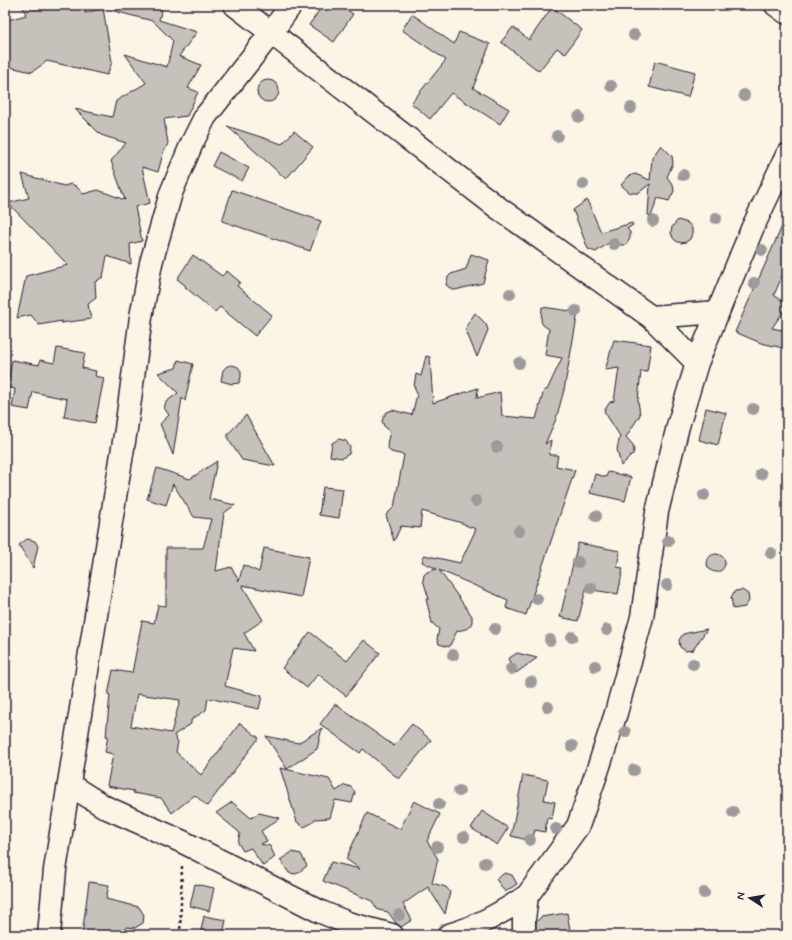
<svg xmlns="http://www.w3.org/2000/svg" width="792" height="940" viewBox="0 0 792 940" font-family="Mynerve,sans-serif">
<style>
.building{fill:#c6c1bb;stroke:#22223b;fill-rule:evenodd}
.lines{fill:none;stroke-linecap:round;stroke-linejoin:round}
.street-casing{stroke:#22223b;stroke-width:25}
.secondary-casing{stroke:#22223b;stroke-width:25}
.primary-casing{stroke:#22223b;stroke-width:25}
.path{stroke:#22223b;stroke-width:2.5;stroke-dasharray:3 3;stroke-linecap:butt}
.street{stroke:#fcf5e5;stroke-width:22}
.secondary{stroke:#fcf5e5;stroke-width:22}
.primary{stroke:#fcf5e5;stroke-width:22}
.tree{fill:#9d9a9b}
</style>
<rect width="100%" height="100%" fill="#fcf5e5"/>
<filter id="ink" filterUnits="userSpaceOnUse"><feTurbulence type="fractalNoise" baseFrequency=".025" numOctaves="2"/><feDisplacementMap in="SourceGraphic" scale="8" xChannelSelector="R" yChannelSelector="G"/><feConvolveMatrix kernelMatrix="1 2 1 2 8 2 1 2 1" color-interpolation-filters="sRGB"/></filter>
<g filter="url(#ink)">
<path class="building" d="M22 5H84L85 13 103 8 112 62 107 75 47 61 32 72 5 66V21L26 15Z
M115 5H163L159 20 197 32 179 56 201 65 188 88 198 92 187 116 164 119 168 143 166 148 164 150 158 172 142 167 150 203 135 207 142 241 130 244 131 264 107 256 103 277 95 282 96 298 88 304 91 319 61 323 62 321 39 325 31 315 17 318 26 276 68 265 8 203 29 198 22 174 64 186 71 184 76 186 83 194 98 190 125 200 111 161 126 143 101 135 75 109 112 117 116 101 146 83 125 54 167 67 173 41 153 21 114 11Z
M323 5H340L353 14 334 42 309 25Z
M552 7 582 30 565 54 557 48 539 71 501 42 513 27 529 40Z
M412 14 454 44 459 32 490 44 473 88 509 109 500 124 451 93 430 119 411 103 446 60 402 30Z
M655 61 695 72 688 97 649 87Z
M257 91a11 11 0 1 1 22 0a11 11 0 1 1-22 0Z
M227 126 282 144 294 131 313 147 286 179Z
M661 145 672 156 673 163 667 177 673 185 674 191 669 201 658 198 651 216 648 215 650 184 638 193H634L629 192 621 185 629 176 635 174 650 180 652 158Z
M219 152 249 168 242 181 212 166Z
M232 190 321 221 310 251 222 221Z
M587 200 601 232 632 223 633 225 627 229 630 232V238L628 242 625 245H621L610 242 596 252 588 249 573 210Z
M787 215V265L774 295 787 304V306L772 328 787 331V349L761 343 735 332Z
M678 220 688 223 692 228V234L690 239 686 242 681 243 676 241 673 238 671 233 672 227Z
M471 254 489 260 483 283 455 290 451 289 446 285 448 277 451 274 466 269Z
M193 255 222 276 227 271 240 282 237 286 272 315 255 336 220 307 215 312 185 287 186 286 177 279Z
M542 307 578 312 564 390 556 419 545 444 551 440 549 455H558L556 466 575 470 526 615 506 608 508 600 439 570 472 616V622L470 626 466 629 457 631 449 647 439 644 437 639 439 629 432 623 426 599H429L423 580 424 575 427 572 437 569 422 562 424 555 460 563 476 529 465 525V524L422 511 420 528 401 526 394 541 386 515 394 507 404 455 391 452 388 448 387 444 390 431 384 426 382 421 384 416 387 412 392 410 412 415 417 394 414 386 416 374 421 376 426 356 430 357 433 403 478 388 477 398 500 392 502 416 536 419 544 390H547L562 358 545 355 549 329 543 325 541 321Z
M475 313 486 324 488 330 477 357 466 331 467 325Z
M614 340 651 345 647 372 641 371 638 400 640 415 626 437 633 445 634 450 633 454 621 466 617 449 620 436 604 411 610 402 614 401 619 368 605 370Z
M57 348 85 353 82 368 96 371 95 376 104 378 95 423 64 417 67 399 33 392 29 410 12 407 15 389 7 387 12 360 39 365 40 360 54 363Z
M178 360 193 364 185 401 182 398 173 455 160 424 169 415 164 408 166 402 178 393 158 373 176 368Z
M233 365 238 367 241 371V377L239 383 232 384 221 381 223 370 227 366Z
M706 408 726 413 718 445 699 440Z
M246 415 275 466 242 460 228 439V434Z
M339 439 346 441 350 447 349 454 342 458 330 456 332 443Z
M217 461 209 499 235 505 224 513 216 571 231 567 239 581 243 565 259 572 264 548 309 557 301 597 242 585 263 620 244 633 254 651 233 648 225 686 262 696 259 709 208 698 206 710 191 720V724L174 735 178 742 176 752 201 775 240 723 259 738 207 806 195 795 172 813 161 798 133 793 134 791 107 786 113 754 105 752 108 736H106L110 695H108L113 670 132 673 142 621 154 623 158 605 166 606V548H203L211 519 194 517 173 484 166 505 147 499 157 468 190 479ZM137 694 180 700 171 733 131 726Z
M608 472 631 477 625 501 590 493 595 474 606 477Z
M323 487 343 489 339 518 319 515Z
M27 539 35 541 38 546 33 568 19 545Z
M578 543 620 551 617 567 623 568 618 594 586 589 578 621 560 617Z
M707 563a9 9 0 1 1 18 0a9 9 0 1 1-18 0Z
M742 590 748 594 749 601 745 607 733 609 731 597 735 591Z
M707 629 693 650 686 651 680 647 679 640 683 634Z
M310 632 347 661 364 640 380 653 346 696 318 674 307 688 282 668Z
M517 653 537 658 516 673 508 659Z
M335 704 394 746 412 724 431 740 399 779 363 749 360 753 320 724Z
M322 728 317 749 287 769 266 736 298 743Z
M280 768 329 779 336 791 345 785 351 787 355 792 352 803 335 800 330 818 315 819 310 824 304 827 297 822Z
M523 775 548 780 544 800 555 802 552 819 547 818 545 832 535 830 532 841 511 836Z
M414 801 440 814 427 841 438 859 432 883 446 887 450 892 445 914 428 887 403 904 412 920 401 927 396 923 388 912 378 910 372 901 323 881 331 862 360 869 346 859 367 813 400 829Z
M232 802 251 818 259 813 280 818 261 831 267 841 260 844 270 846 275 857 263 866 251 848 243 851 238 843 240 833 216 813Z
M482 811 508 828 497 845 471 828Z
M292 852 301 854 307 866 296 874 289 873 280 860Z
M505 873 512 875 517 884 505 892 496 879Z
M89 882 109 885 106 899 139 907 144 915 143 923 135 928 127 927 115 935 101 932 100 935H82Z
M195 884 214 888 209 911 190 906Z
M567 913 571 935H536V922L541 917Z
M204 916 226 920 223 935H200Z"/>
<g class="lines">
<defs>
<path id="street" d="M235 5 497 207 651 317 697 363
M651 317 718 312
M70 785 105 807 183 842 321 912 348 923 392 935
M449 935C479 926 501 913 527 896
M524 935V919L527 896 578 826 599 766 616 713 642 617 657 512 678 426 697 363 752 229 787 155"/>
<path id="secondary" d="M49 935 55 870 126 429 141 317 151 263 171 193 192 143 205 117 271 33 291 5"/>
<path id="primary" d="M776 5 787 13"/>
</defs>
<use href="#street" class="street-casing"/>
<use href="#secondary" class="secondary-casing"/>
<use href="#primary" class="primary-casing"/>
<path class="path" d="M180 935 182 866"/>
<use href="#street" class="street"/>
<use href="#secondary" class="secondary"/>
<use href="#primary" class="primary"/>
</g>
<g class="tree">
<circle cx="634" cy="35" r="6"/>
<circle cx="611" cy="86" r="6"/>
<circle cx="744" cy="95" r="6"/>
<circle cx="631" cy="108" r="6"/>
<circle cx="579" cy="117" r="6"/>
<circle cx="557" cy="136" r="6"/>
<circle cx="683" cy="175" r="6"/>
<circle cx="583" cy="184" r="6"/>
<circle cx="716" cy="218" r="6"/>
<circle cx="653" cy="221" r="6"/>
<circle cx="614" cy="244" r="6"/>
<circle cx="762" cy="250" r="6"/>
<circle cx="754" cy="283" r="6"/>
<circle cx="510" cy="294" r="6"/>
<circle cx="576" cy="311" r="6"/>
<circle cx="519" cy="363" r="6"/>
<circle cx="753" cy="409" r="6"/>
<circle cx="497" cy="447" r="6"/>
<circle cx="761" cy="474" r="6"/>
<circle cx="704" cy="495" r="6"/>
<circle cx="476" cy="501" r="6"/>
<circle cx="596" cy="516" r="6"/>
<circle cx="519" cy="531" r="6"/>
<circle cx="668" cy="541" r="6"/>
<circle cx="771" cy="553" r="6"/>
<circle cx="578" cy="562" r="6"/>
<circle cx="667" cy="585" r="6"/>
<circle cx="591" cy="588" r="6"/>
<circle cx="537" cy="599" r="6"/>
<circle cx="495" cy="629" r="6"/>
<circle cx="607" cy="630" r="6"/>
<circle cx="572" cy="637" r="6"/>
<circle cx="550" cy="640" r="6"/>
<circle cx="453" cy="655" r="6"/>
<circle cx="693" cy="664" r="6"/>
<circle cx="595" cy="666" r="6"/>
<circle cx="511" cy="669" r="6"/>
<circle cx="531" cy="682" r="6"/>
<circle cx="548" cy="707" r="6"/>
<circle cx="625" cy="732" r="6"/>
<circle cx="572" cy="746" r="6"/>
<circle cx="634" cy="770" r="6"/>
<circle cx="459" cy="791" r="6"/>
<circle cx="439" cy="804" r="6"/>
<circle cx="733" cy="812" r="6"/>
<circle cx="556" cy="829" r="6"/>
<circle cx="464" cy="837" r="6"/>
<circle cx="530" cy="840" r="6"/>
<circle cx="437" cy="847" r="6"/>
<circle cx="485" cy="863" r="6"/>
<circle cx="704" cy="893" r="6"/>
<circle cx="399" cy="915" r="6"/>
</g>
</g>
<rect width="792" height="940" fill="none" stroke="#fcf5e5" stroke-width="20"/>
<rect x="10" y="10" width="772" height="920" fill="none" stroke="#22223b" stroke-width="1.5" filter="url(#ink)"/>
<g transform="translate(750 898) rotate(282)" stroke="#fcf5e5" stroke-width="3" paint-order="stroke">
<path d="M0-3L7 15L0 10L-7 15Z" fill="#22223b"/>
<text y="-6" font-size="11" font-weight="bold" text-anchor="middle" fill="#22223b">N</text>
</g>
</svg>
